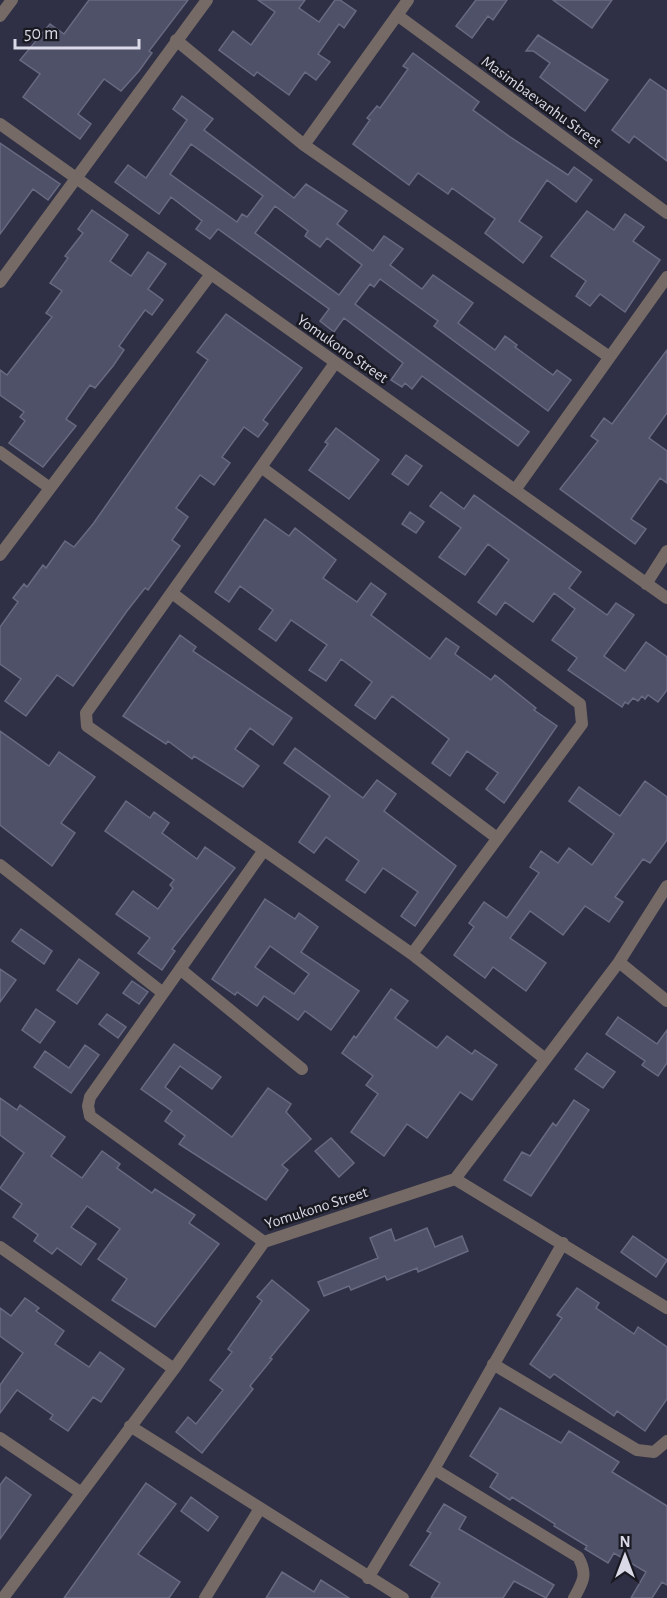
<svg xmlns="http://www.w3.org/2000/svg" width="667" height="1598" viewBox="0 0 667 1598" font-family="'Alegreya Sans',sans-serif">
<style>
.building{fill:#4f5168;stroke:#686a82;stroke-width:1.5;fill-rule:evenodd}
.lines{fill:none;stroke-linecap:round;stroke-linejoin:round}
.street{stroke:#756a65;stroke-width:12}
.labels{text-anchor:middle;stroke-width:5;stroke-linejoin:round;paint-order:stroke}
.street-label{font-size:16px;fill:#d9d9e7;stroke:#191922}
</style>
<rect width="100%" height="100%" fill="#2f3045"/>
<path class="building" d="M89 0H188L149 51 152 53 139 71 121 91 104 79 78 114 91 124 80 139 23 97 40 74 20 60 50 24 64 34Z
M258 0H305L299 8 319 22 335 0H340L356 11 344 28 339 24 318 54 330 62 316 80 305 72 289 95 257 72 254 76 219 50 233 31 251 45 275 12Z
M476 0H507L493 20 488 16 472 38 456 26Z
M553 0H612L592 28Z
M538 35 608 80 585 111 540 77 550 63 533 51H526Z
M413 53 479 102 473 110 510 137 568 175 574 167 592 180 576 202 547 180 519 221 542 237 523 263 485 233 495 219 452 188 448 194 418 173 409 185 353 144 370 120 367 118 377 106 380 108 408 69 403 66Z
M650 79 667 91V161L634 136 629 143 612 130Z
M182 96 213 119 204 130 294 198 306 184 347 211 337 224 373 251 384 236 403 249 390 265 422 289 433 275 473 303 458 323 495 350 505 336 517 345 515 347 553 375 557 370 571 380 548 411 434 326 438 321 402 295 380 279 374 287 370 284 355 304 529 432 518 446 422 376 412 389 405 383 402 387 391 380 403 363 344 318 334 332 320 321 329 309 218 229 210 239 196 229 202 221 171 197 159 214 115 182 128 165 146 178 187 120 173 109ZM191 144 263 196 247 217 242 214 237 222 170 174ZM275 206 308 231 305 236 320 247 327 238 362 265 339 295 255 233Z
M0 143 60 184 48 200 33 189 0 234Z
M92 210 128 235 110 261 131 276 148 252 166 264 148 289 163 300 152 315 145 310 119 346 124 350 113 366 95 388 90 385 66 419 76 426 43 467 9 443 25 421 20 417 24 412 0 395V370L7 375 52 317 46 313 62 291 50 283 68 258 65 256 83 233 78 229Z
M587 211 614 230 625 214 644 227 633 241 660 260 625 312 600 294 590 306 576 296 586 281 551 256Z
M226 314 302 368 263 420 268 424 258 437 244 427 222 457 230 463 214 485 200 475 176 508 188 517 172 540 180 546 148 590 145 588 127 611 73 686 57 675 26 716 5 701 21 679 0 664V627L18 602 13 598 24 584 27 587 43 565 46 568 65 541 74 547 93 524 208 360 197 352Z
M667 350V413L649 438 667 451V483L660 478 631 519 646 529 635 544 560 489 598 441 591 436 604 418 612 424Z
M336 428 379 460 349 499 309 470 328 444 325 442Z
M406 455 422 466 408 485 392 474Z
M441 492 464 509 474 495 581 572 569 588 607 615 616 603 634 615 604 656 625 671 646 642 667 657V690L658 702 648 695 645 699 642 696 638 701 633 698 628 704 625 702 622 707 568 670 577 658 552 640 575 609 554 593 533 622 505 602 496 615 478 602 509 560 488 544 465 575 439 557 461 528 430 506Z
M410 512 424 522 416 533 402 524Z
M265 519 289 536 295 528 336 560 323 578 357 602 371 583 386 594 371 615 430 659 446 638 459 647 455 654 491 680 495 675 536 708 534 710 557 726 504 803 486 789 498 773 467 751 450 776 432 763 449 739 392 696 375 719 355 705 372 682 341 659 326 681 309 670 327 645 291 620 276 641 259 629 273 610 240 586 229 602 215 592Z
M180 635 196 647 193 651 292 718 273 745 250 728 235 749 259 766 243 787 194 756 192 759 168 741 166 744 123 716Z
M0 731 49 766 59 752 95 777 61 823 75 833 52 866 0 825Z
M295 748 363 798 377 780 396 794 384 811 456 866 415 926 401 916 418 892 383 868 365 893 346 880 359 861 326 837 314 853 299 842 330 796 284 763Z
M645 781 667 797V840L650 863 643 859 615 897 623 902 609 922 585 906 563 935 530 911 510 938 546 963 526 991 493 967 485 978 454 955 474 927 469 923 484 902 507 918 539 873 530 867 541 851 558 863 569 848 592 865 614 834 569 801 579 787 620 816Z
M126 801 150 818 154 812 169 823 162 833 197 859 205 847 235 868 172 949 175 951 162 970 138 953 150 938 116 914 133 891 158 909 173 888 170 885 174 880 105 831Z
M265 899 295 919 299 913 318 927 301 952 359 991 331 1030 305 1011 298 1020 264 996 257 1006 237 992 235 995 212 979ZM270 946 309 974 294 994 255 967Z
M21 929 52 951 44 964 12 941Z
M79 959 99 973 77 1004 57 990Z
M0 969 16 980 0 1002Z
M132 981 148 992 139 1004 123 993Z
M391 989 408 1001 395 1018 437 1048 447 1036 472 1054 475 1050 497 1065 472 1100 460 1092 427 1138 407 1124 384 1156 351 1132 378 1094 366 1085 373 1076 342 1053 354 1036 356 1038Z
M36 1009 55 1022 40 1043 22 1030Z
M107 1014 126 1027 118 1038 99 1024Z
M618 1017 657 1044 667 1030V1063L658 1076 642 1065 645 1061 606 1034Z
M174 1044 221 1077 212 1089 180 1066 165 1087 232 1137 268 1088 291 1104 286 1112 311 1139 282 1165 288 1170 266 1200 179 1144 185 1136 165 1121 172 1111 141 1089Z
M85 1045 99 1055 71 1093 34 1067 45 1051 69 1068Z
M587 1053 615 1072 603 1088 575 1069Z
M0 1098 17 1110 20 1105 65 1137 51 1156 82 1178 102 1151 120 1164 117 1168 152 1193 155 1189 195 1215 189 1223 219 1244 155 1327 112 1300 127 1279 98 1259 120 1229 87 1206 71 1227 96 1244 81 1265 57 1248 52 1254 34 1241 38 1235 13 1217 22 1204 0 1188 24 1153 0 1135Z
M574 1100 589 1110 531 1196 504 1180 522 1152 530 1156 553 1123 556 1126Z
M331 1138 354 1163 339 1177 315 1151Z
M427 1228 435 1247 462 1236 468 1251 418 1272 417 1268 387 1280 385 1276 351 1290 349 1286 324 1296 318 1282 378 1258 370 1238 391 1229 395 1241Z
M633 1236 667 1260 656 1277 621 1252Z
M272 1280 309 1310 270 1358 272 1359 250 1386 253 1389 202 1453 176 1432 188 1417 196 1424 223 1390 210 1380 232 1352 228 1349 262 1301 257 1297Z
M577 1288 599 1303 596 1308 634 1334 638 1327 667 1347V1399L645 1431 617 1411 614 1416 554 1374 550 1378 530 1364 562 1318 557 1315Z
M25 1298 39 1308 36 1311 64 1331 55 1344 89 1367 100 1352 124 1369 101 1402 93 1397 68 1431 50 1419 53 1415 17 1390 0 1413V1385L23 1353 0 1336V1308L11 1316Z
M500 1408 561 1443 569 1431 619 1462 612 1472 667 1506V1585L662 1582 652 1598H631L646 1572 614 1553 608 1563 585 1549 587 1546 554 1526 555 1524 512 1497 510 1500 490 1487 498 1474 470 1456Z
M6 1477 31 1495 0 1539V1485Z
M146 1483 176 1504 138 1554 180 1582 169 1598H64Z
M191 1497 218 1517 208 1531 181 1511Z
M444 1504 466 1517 459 1529 554 1585 546 1598 514 1581 503 1598H431L440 1583 410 1565 431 1533 427 1531Z
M282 1572 314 1592 321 1580 349 1598H266Z"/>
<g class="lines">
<path class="street" d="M397 15 667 213
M0 16 12 0
M176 40 304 145 608 356
M0 124 667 598
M304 145 408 0
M0 282 207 0
M335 363 86 713 87 726 412 954 544 1058
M0 452 50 488
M261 467 580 704 582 724 412 954
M515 490 667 277
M0 555 211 274
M646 584 667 551
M172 593 497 838
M264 850 90 1097 88 1106 90 1116 264 1242
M0 865 163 993
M619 962 667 1001
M180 969 302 1069
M455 1179 667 1308
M0 1247 174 1369
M493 1364 637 1450 654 1452 667 1441
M130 1426 403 1598
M0 1438 80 1492
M434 1469 578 1557C588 1574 583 1582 574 1598
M368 1578 434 1469 563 1243
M3 1598 174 1369 264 1242 455 1179 619 962 667 886
M205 1598 259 1510"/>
</g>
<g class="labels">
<g class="street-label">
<text transform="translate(542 101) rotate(36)" y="6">Masimbaevanhu Street</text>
<text transform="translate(343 348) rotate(35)" y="6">Yomukono Street</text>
<text transform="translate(316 1207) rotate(-18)" y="6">Yomukono Street</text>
</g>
</g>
<g transform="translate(625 1556)" stroke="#191922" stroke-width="4.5" paint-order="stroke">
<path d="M0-4.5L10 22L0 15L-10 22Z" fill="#d9d9e7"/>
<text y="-9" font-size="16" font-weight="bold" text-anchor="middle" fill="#d9d9e7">N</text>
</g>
<path d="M15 39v9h124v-9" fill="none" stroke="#d9d9e7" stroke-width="3"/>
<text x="24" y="39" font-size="18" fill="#d9d9e7" stroke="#191922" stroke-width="4.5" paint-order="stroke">50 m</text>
</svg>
